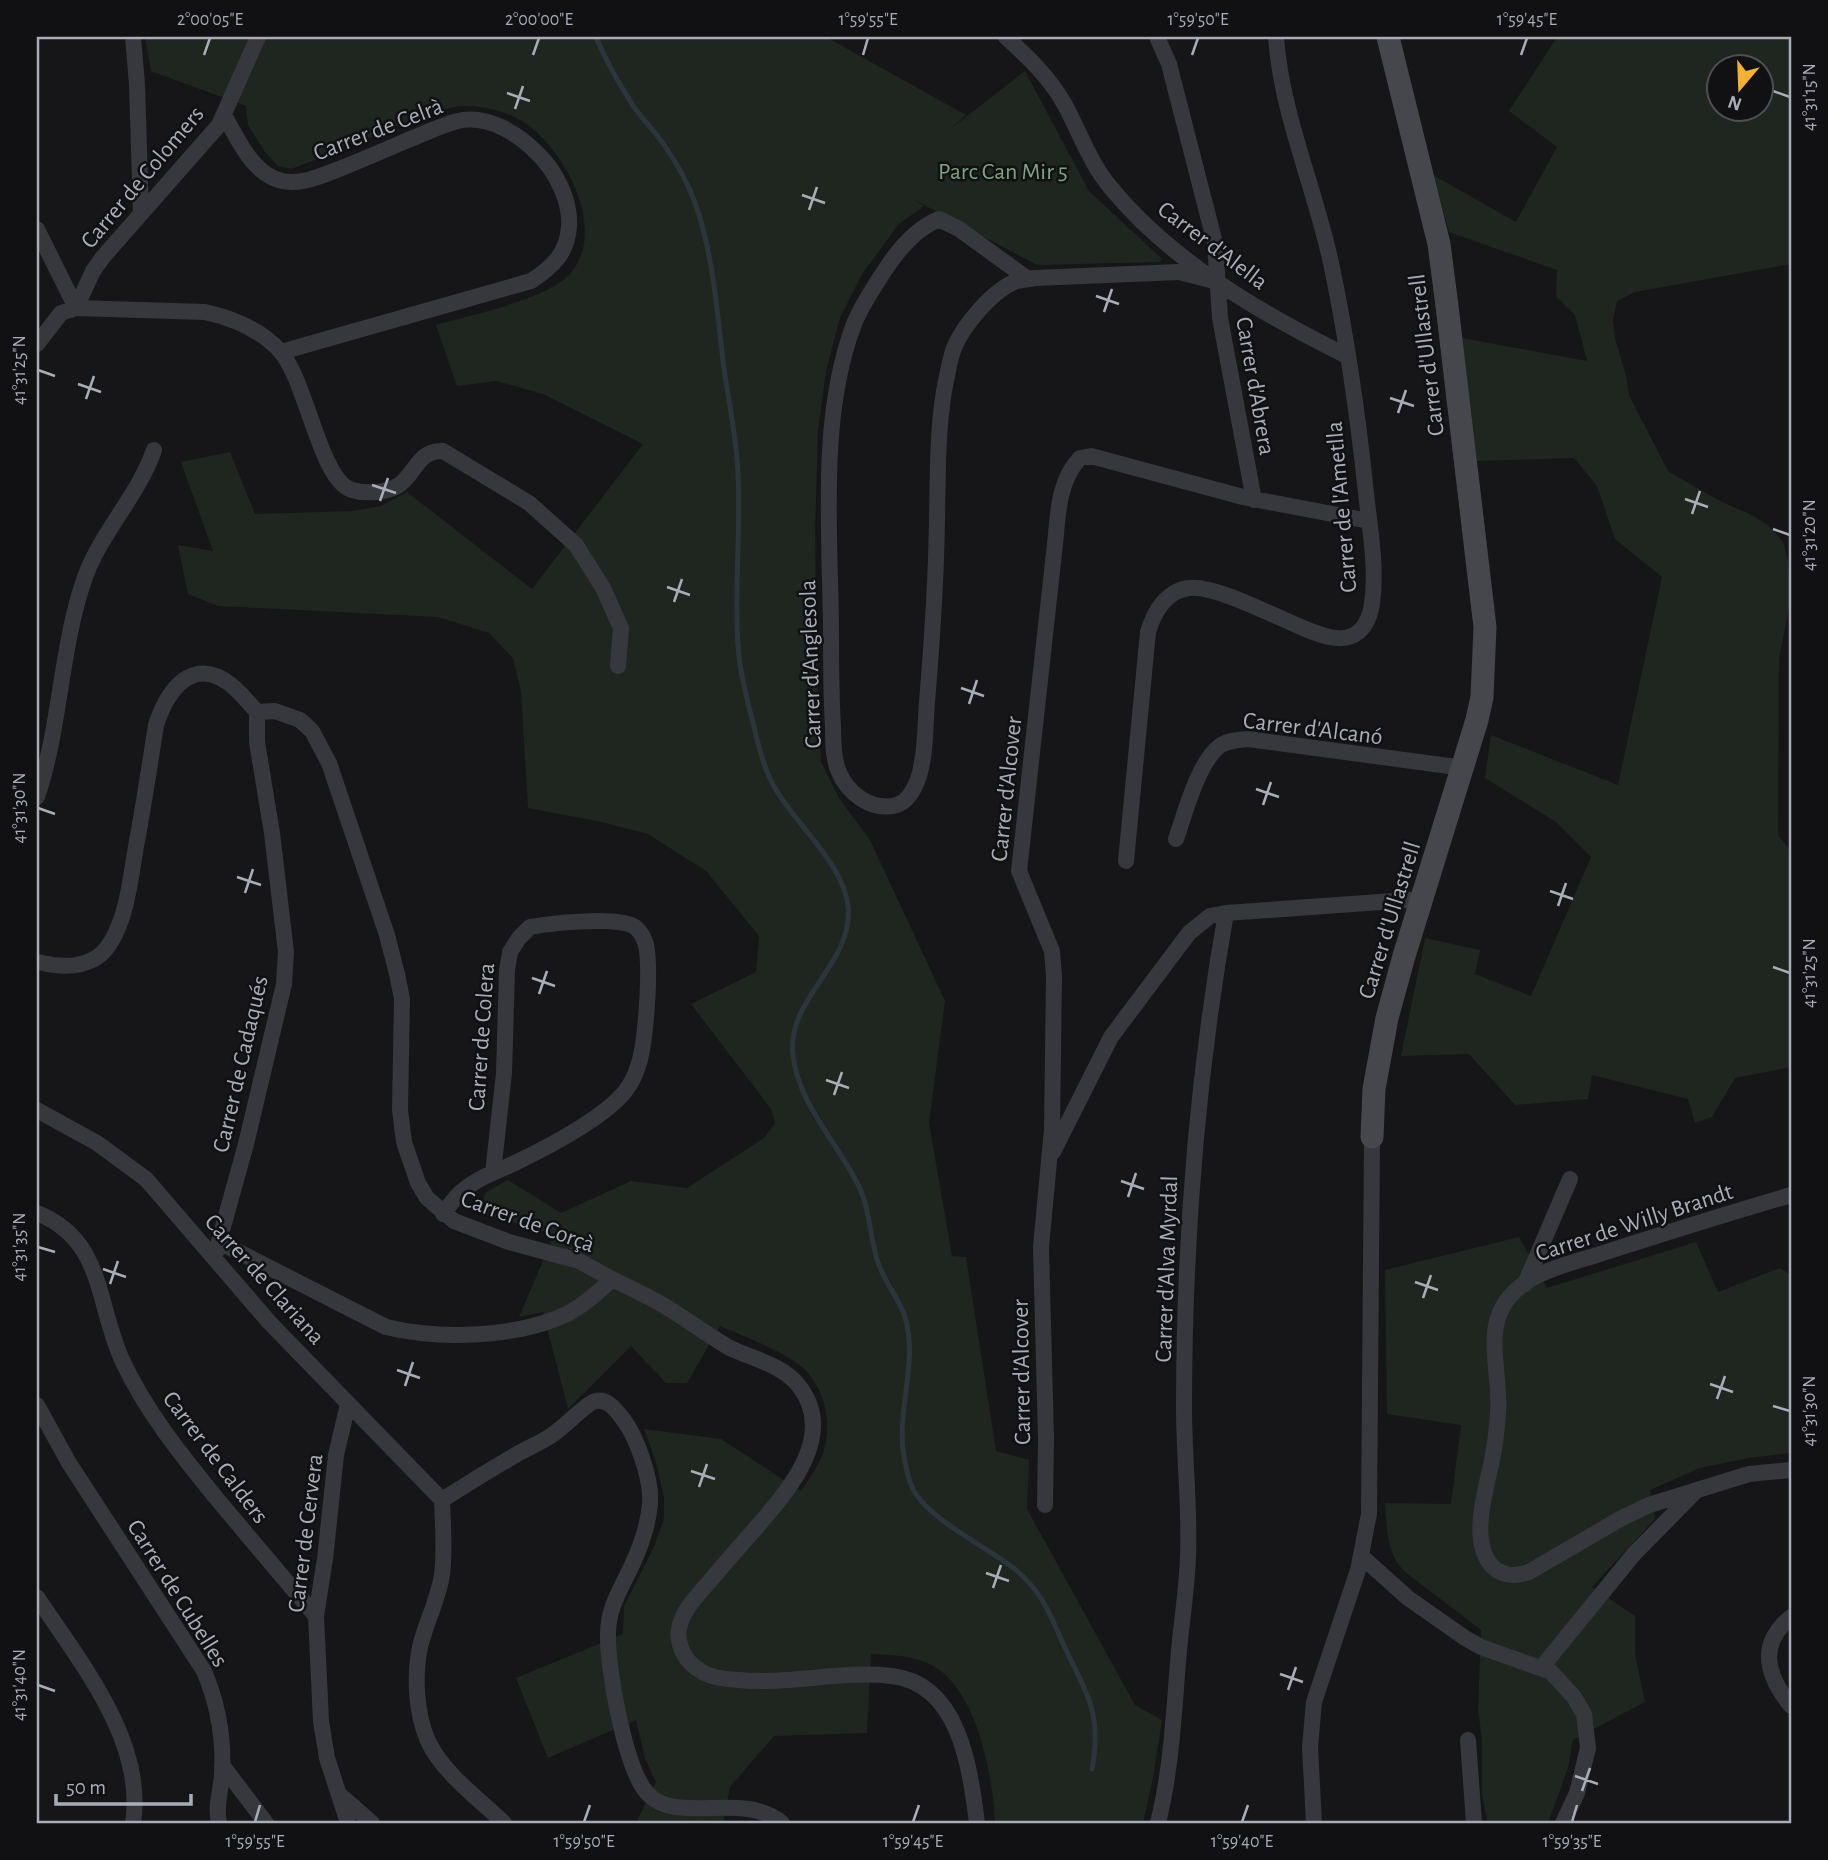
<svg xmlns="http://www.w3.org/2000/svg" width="1828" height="1860" viewBox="0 0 1828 1860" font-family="'Alegreya Sans',sans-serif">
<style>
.green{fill:#1e261f;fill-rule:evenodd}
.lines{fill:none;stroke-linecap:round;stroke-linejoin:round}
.stream{stroke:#2c353c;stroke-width:5}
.street{stroke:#37383d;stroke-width:16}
.secondary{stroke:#45474d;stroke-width:23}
.ticks{fill:none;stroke:#a8adb8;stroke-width:2.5}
.labels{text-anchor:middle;stroke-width:5;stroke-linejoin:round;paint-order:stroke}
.street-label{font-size:24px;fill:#a8adb8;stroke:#111113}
.park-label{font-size:24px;fill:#7fa381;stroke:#111113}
.neatline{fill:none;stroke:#a8adb8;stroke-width:2.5}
.ticks-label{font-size:18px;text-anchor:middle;fill:#a8adb8}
</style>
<rect width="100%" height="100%" fill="#161618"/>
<path class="green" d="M145 37H826L966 115 949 130 1025 71 1089 191 1162 259 1160 262 1037 265 913 199 924 206 899 224 862 274 840 318 826 371 818 431 815 532 818 719 821 762 839 798 870 840 945 1001 929 1123 952 1256 966 1257 996 1451 1029 1460 1027 1509 1135 1705 1162 1720 1153 1778 1143 1823H995C993 1775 976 1681 925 1662 908 1655 889 1655 871 1654L867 1733 774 1736 730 1787 723 1823H636L656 1782 645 1759 636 1720 548 1758 516 1678 623 1634 624 1606 654 1547 664 1519V1497L656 1462 644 1429 721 1439 801 1491C809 1479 818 1467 823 1453 833 1425 825 1388 803 1368 782 1350 745 1337 720 1326L687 1383H666L631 1346 568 1409 543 1312 519 1317 554 1235 478 1212 486 1192 508 1180 561 1213 631 1181 687 1188 764 1138 775 1123 771 1109 691 1004 756 972 759 936 706 871 648 834 602 822 528 808 521 691 513 658 489 633 438 617 218 606 188 594 178 545 213 551 181 462 230 452 255 514 352 511 381 506 407 492 532 589 643 444 543 394 496 381 457 386 436 325C470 315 545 300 569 275 609 232 566 151 525 123 510 113 489 107 470 106 451 105 432 113 414 120 372 135 332 154 291 169L278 166 265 152 248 125 246 106 151 71Z
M1557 37H1791V264L1635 292 1617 301 1613 319 1615 338 1626 376 1629 395 1668 471 1718 500 1754 516 1770 527 1783 542 1788 561 1791 599 1779 658 1778 835 1791 851V1067L1735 1078 1712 1117 1695 1123 1688 1099 1592 1075 1588 1099 1515 1105 1469 1054 1401 1056 1425 938 1480 950 1475 974 1531 996 1591 857 1556 822 1485 778 1491 735 1618 785 1662 577 1615 539 1597 486 1574 458 1477 461 1462 338 1587 361 1575 315 1556 296 1557 270 1449 232 1433 175 1516 222 1557 147 1509 111ZM1720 66H1762V108H1720Z
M1519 1237 1547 1288 1696 1242 1718 1292 1780 1268 1791 1275V1453L1749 1458 1700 1468 1650 1490 1655 1519 1592 1587 1635 1616V1654L1645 1702 1573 1740 1568 1768 1548 1823H1488L1482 1795V1739L1478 1710 1481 1630 1405 1572C1386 1554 1387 1527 1385 1503L1451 1504 1461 1425 1387 1414 1385 1270Z"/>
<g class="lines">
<path class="stream" d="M596 37C606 61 618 82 632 104 639 115 648 124 656 134 676 160 691 187 700 218 714 265 718 321 724 369 729 404 737 439 738 474 741 531 734 589 738 646 740 674 748 703 755 731 760 752 766 775 778 793 799 827 844 866 848 906 854 964 786 998 793 1055 798 1105 841 1146 861 1191 871 1215 870 1242 879 1265 885 1283 899 1298 905 1317 918 1361 898 1405 903 1450 905 1462 907 1476 912 1487 926 1519 988 1547 1016 1570 1045 1595 1051 1618 1066 1650 1088 1696 1102 1715 1092 1769"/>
<path class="street" d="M133 37 137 84 141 214
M1006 37C1028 57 1050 78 1065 105 1080 133 1090 163 1111 188 1172 262 1262 314 1347 356
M1157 37 1169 64 1215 243 1220 318 1254 500
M224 115C238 139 252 174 282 181 302 185 321 176 339 169 362 160 385 150 408 140 424 134 441 125 458 121 488 114 519 134 539 155 556 172 571 201 569 227 567 253 553 267 531 281L281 352
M37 229 76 308
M1028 279 959 229 939 219C917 228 898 250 885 270 874 287 862 304 854 324 819 416 830 530 831 627 831 660 831 694 833 727 833 740 833 757 838 770 847 793 871 812 897 805 909 801 915 788 919 776 926 753 925 726 927 702 932 642 936 582 937 521 938 477 937 435 944 391 947 377 949 361 954 348 963 326 993 289 1017 281 1022 280 1029 279 1035 278L1179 272 1218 282
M76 308 93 271 103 257 219 125 258 37
M37 344 61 313 76 308 205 312C232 318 261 330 280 351 307 381 320 481 352 490 365 494 387 493 399 485 416 473 418 450 443 451L529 503 576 545 603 588 621 628 618 666
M37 797C61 726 60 648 85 577 102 531 138 496 154 450
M1176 839C1185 814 1198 761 1221 745 1229 740 1238 740 1248 739L1464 768
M1126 861 1148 632C1154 612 1166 591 1189 588 1216 585 1276 617 1303 628 1318 634 1339 643 1354 635 1365 629 1370 616 1372 604 1377 568 1370 530 1366 493 1358 416 1347 339 1331 263 1315 188 1281 112 1276 37
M37 962C56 966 76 969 94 959 108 952 116 934 121 920 130 895 132 867 137 841 144 803 150 764 156 725 167 691 192 655 230 684 240 692 249 703 257 712
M37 1110 97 1143 146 1179 269 1322 442 1500
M1053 1152 1111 1037 1189 933 1210 916 1226 913
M1791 1195C1726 1214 1662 1234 1597 1255 1571 1263 1536 1271 1515 1291 1479 1325 1502 1371 1498 1413 1497 1429 1495 1445 1492 1460 1486 1490 1468 1544 1494 1568 1505 1577 1516 1576 1529 1572L1620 1519 1649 1505 1749 1474 1791 1470
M37 1213C105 1240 96 1305 123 1362 146 1411 179 1452 213 1494 247 1535 281 1575 316 1616
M443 1214C448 1207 454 1199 460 1193 476 1178 496 1172 515 1163 548 1147 599 1121 623 1094 629 1087 635 1076 638 1066 646 1044 651 968 646 945 644 937 641 932 635 927 618 916 552 923 530 927L519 938 510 952 507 970 504 1073 493 1173
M219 1242 386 1327C440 1340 518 1338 569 1313 585 1304 599 1292 612 1279L579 1261 509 1242 454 1221 427 1198 418 1183 404 1142 400 1110 402 999 397 974 387 935 329 763 312 731 300 720 275 711 257 712
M216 1252 246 1144 284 984 286 952 272 833 257 742V712
M612 1279C631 1288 650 1297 668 1308 689 1321 709 1336 730 1348 753 1359 783 1365 799 1386 838 1436 787 1492 755 1529 740 1546 725 1563 710 1581 698 1595 682 1610 679 1629 677 1639 681 1651 687 1659 700 1676 719 1679 739 1680 789 1685 844 1670 892 1676 960 1684 970 1769 977 1823
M1525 1284 1570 1179
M37 1405 69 1463 204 1671C218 1704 224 1738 222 1774 221 1791 215 1806 219 1823
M442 1500C467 1484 493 1468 519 1453 530 1447 542 1442 552 1435 563 1428 584 1406 593 1402 606 1396 616 1410 623 1419 637 1437 652 1480 650 1504 648 1525 641 1546 632 1565 621 1589 608 1607 608 1634 607 1668 625 1768 647 1793 676 1826 743 1790 782 1823
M442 1500C443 1525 445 1551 442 1575 438 1600 426 1622 420 1647 414 1676 416 1714 428 1741 442 1772 480 1800 504 1823
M1045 1505 1046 1438 1041 1247 1052 1129 1054 976 1052 951 1019 871 1055 544C1058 515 1058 481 1080 458L1091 456 1243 497 1369 521
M1361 1556 1408 1598 1465 1638 1481 1647 1551 1672 1574 1697 1584 1714 1588 1748 1577 1793 1563 1823
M37 1597C79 1661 146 1741 133 1823
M1791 1617C1758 1644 1766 1675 1791 1706
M1541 1668 1634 1554 1694 1493
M1468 1740 1474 1823
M222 1765 266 1823
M340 1795 372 1823
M348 1823 327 1758 321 1721 316 1616 325 1559 336 1455 348 1404
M1158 1823C1172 1766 1174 1709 1179 1650 1182 1619 1187 1587 1188 1556 1190 1506 1184 1457 1184 1408 1184 1241 1197 1076 1226 913L1422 899
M1314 1823 1310 1747 1314 1702 1358 1570 1369 1514 1372 1137"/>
<path class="secondary" d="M1372 1137 1374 1089 1387 1018 1404 956 1477 720 1482 697 1485 627 1447 306 1439 244 1388 37"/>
</g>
<path class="ticks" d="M204 55 210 38M533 55 539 38M863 55 868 38M1192 55 1198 38M1521 55 1527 38M1773 91 1790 97M507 93 530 101M515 109 523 86M802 195 825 203M809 210 817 187M1096 296 1119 304M1104 312 1112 289M38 370 55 376M78 384 101 392M1390 398 1414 406M86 399 94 376M1398 413 1406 390M372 485 396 493M1685 499 1708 507M380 501 388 478M1692 514 1700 491M1773 529 1790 535M667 587 690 595M674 602 682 579M961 688 984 696M969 704 977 680M1256 789 1279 797M1263 805 1271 782M38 808 55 814M237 877 261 885M1550 891 1573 899M245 893 253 869M1558 906 1566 883M1773 967 1790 973M532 978 555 986M539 994 547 971M826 1080 849 1088M834 1095 842 1072M1121 1181 1144 1189M1128 1197 1136 1173M38 1247 55 1252M103 1269 126 1277M1415 1282 1438 1290M110 1284 118 1261M1423 1298 1431 1275M397 1370 420 1378M1710 1384 1733 1392M405 1386 413 1362M1717 1399 1725 1376M1773 1406 1790 1411M691 1471 715 1479M699 1487 707 1464M986 1573 1009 1581M993 1588 1001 1565M1280 1674 1303 1682M38 1685 55 1691M1288 1690 1296 1667M1575 1776 1598 1784M1582 1791 1590 1768M255 1822 260 1805M584 1822 590 1805M913 1822 919 1805M1242 1822 1248 1805M1572 1822 1577 1805"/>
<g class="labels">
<g class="street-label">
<text transform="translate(378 129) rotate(-21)" y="8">Carrer de Celrà</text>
<text transform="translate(142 177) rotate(-50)" y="8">Carrer de Colomers</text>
<text transform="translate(1213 245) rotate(37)" y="8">Carrer d'Alella</text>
<text transform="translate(1426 355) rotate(-97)" y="8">Carrer d'Ullastrell</text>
<text transform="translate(1256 386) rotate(80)" y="8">Carrer d'Abrera</text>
<text transform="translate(1341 507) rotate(-95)" y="8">Carrer de l'Ametlla</text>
<text transform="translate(810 664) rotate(-92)" y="8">Carrer d'Anglesola</text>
<text transform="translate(1313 728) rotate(7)" y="8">Carrer d'Alcanó</text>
<text transform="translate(1006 789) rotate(-84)" y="8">Carrer d'Alcover</text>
<text transform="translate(1389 920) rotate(-73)" y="8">Carrer d'Ullastrell</text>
<text transform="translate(481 1037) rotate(-86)" y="8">Carrer de Colera</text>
<text transform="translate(240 1064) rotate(-77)" y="8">Carrer de Cadaqués</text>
<text transform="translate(528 1221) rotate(20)" y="8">Carrer de Corçà</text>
<text transform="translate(1634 1222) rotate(-18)" y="8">Carrer de Willy Brandt</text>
<text transform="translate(1166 1269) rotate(-88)" y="8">Carrer d'Alva Myrdal</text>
<text transform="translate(265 1279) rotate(48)" y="8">Carrer de Clariana</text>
<text transform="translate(1021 1372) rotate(-91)" y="8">Carrer d'Alcover</text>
<text transform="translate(216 1457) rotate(53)" y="8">Carrer de Calders</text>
<text transform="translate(305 1533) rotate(-83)" y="8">Carrer de Cervera</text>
<text transform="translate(178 1593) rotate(58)" y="8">Carrer de Cubelles</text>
</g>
<g class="park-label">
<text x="1003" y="179">Parc Can Mir 5</text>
</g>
</g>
<rect width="1828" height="1860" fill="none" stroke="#111113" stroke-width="77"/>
<g transform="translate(1740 88) rotate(199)"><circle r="33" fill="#111113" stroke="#4d4f55" stroke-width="2"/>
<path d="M0-5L12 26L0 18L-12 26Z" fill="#f2b134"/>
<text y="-10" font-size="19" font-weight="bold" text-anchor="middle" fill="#a8adb8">N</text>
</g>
<path d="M56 1794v10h135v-10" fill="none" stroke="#a8adb8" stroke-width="3.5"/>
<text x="66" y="1794" font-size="21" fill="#a8adb8" stroke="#111113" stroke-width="5" paint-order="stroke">50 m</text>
<rect x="38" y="38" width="1752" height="1784" class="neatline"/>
<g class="ticks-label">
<text x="210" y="25">2°00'05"E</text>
<text x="539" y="25">2°00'00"E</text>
<text x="868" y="25">1°59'55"E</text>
<text x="1198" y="25">1°59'50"E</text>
<text x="1527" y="25">1°59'45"E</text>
<text transform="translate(1809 97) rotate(-90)" y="6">41°31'15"N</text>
<text transform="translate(19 370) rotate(-90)" y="6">41°31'25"N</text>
<text transform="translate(1809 535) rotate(-90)" y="6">41°31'20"N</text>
<text transform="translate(19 808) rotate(-90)" y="6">41°31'30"N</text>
<text transform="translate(1809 973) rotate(-90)" y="6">41°31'25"N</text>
<text transform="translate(19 1247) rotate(-90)" y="6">41°31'35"N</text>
<text transform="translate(1809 1411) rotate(-90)" y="6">41°31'30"N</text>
<text transform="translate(19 1685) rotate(-90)" y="6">41°31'40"N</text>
<text x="255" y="1847">1°59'55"E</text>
<text x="584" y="1847">1°59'50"E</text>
<text x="913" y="1847">1°59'45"E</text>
<text x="1242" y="1847">1°59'40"E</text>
<text x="1572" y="1847">1°59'35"E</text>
</g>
</svg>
